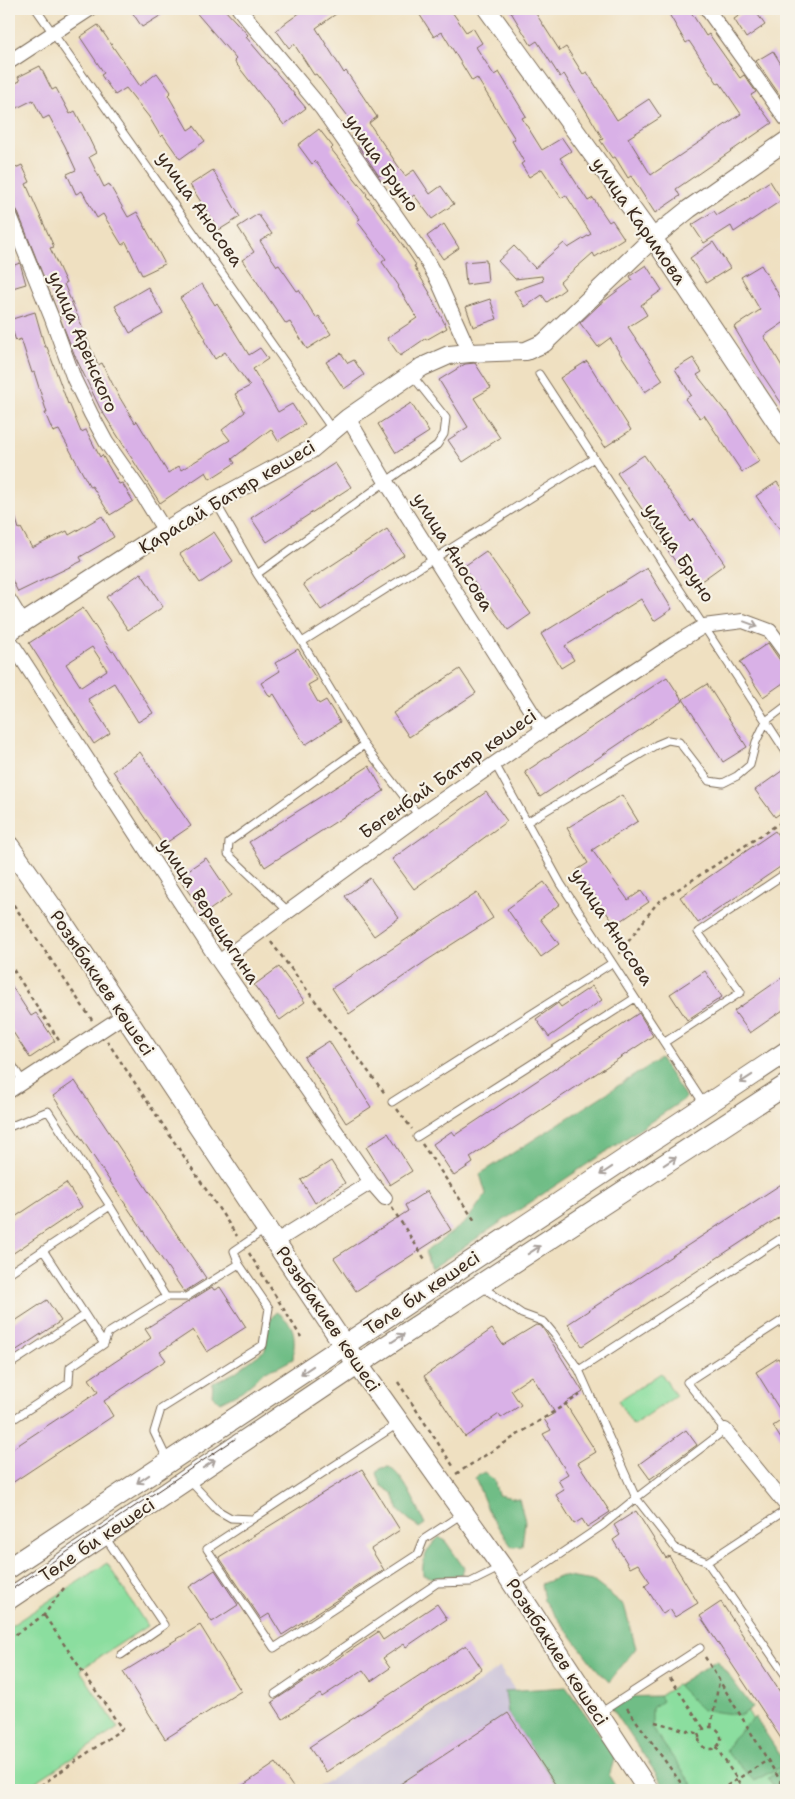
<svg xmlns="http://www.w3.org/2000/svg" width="795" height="1799" viewBox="0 0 795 1799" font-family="'Shantell Sans',sans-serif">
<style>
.industrial{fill:#c8bfd8}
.green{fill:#8bde9f;stroke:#63845e}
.forest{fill:#70bd86;stroke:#567452}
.building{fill:#d9b1e7;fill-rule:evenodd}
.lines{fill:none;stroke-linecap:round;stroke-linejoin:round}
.service-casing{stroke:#7a6a57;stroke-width:9}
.minor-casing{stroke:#7a6a57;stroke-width:16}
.tertiary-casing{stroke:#7a6a57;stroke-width:20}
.secondary-casing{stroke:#7a6a57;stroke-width:22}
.path{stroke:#7a6a57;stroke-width:2.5;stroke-dasharray:4 4;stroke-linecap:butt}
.service{stroke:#fff;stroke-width:7}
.minor{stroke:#fff;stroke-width:14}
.tertiary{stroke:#fff;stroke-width:18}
.secondary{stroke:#fff;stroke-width:20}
.tram{stroke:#3b2a1e;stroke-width:1}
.oneway{stroke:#a79f9a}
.labels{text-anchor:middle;stroke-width:4.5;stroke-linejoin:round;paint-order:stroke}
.street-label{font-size:18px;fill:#3b2a1e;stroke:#f7f3e8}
</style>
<rect width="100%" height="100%" fill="#f7f3e8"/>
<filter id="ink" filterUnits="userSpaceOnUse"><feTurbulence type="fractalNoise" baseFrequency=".02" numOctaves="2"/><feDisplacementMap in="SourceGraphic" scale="10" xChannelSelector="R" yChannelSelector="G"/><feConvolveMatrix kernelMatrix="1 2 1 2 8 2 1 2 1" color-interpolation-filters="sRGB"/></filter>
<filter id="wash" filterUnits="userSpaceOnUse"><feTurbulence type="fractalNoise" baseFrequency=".0096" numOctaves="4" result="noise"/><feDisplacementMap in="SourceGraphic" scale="20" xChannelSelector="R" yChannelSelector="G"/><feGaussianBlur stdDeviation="1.12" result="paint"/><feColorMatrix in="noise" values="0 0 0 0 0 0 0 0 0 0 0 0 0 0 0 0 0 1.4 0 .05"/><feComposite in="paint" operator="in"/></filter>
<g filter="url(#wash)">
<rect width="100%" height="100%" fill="#efe0c1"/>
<path class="industrial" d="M499 1667 584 1790H314L482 1681Z"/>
<path class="green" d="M661 1373 676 1396 633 1425 618 1401Z
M107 1563 147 1626 80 1670 118 1728 23 1790H9V1627Z
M717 1660 786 1775V1790H673L624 1718Z"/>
<path class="forest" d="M660 1059 686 1098 431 1269 425 1252 466 1222 486 1194 480 1174Z
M276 1312C297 1325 295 1336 293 1359L278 1367 265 1371 242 1391 220 1402 212 1395 213 1383 234 1373 265 1350 269 1322Z
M389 1467C405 1477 417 1507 425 1524L419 1528 399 1511 393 1494 381 1485 377 1473 381 1468Z
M484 1472 494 1480 498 1495 519 1499 525 1521 522 1546 512 1547 490 1515 475 1478Z
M439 1537 446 1542 464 1568 462 1574 433 1578 423 1575C421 1558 428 1548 439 1537Z
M562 1576 593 1581 624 1605 636 1648 609 1682 593 1665 544 1600 541 1584Z
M717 1660 753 1708 741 1715 702 1710 677 1685Z
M566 1687 615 1756 609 1776 618 1790H559L508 1713 505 1691Z
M659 1696 662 1701 652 1708V1728L696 1790H667L610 1705 622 1697Z
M755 1717 786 1764 754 1781 726 1751 733 1738Z
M786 1767V1790H776L768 1778Z"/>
<g id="blocks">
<path class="building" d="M130 9H171L142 27Z
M193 9H224L248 35 246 37 306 108 284 125 234 61 236 59Z
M305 9H343L316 28 344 73 346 71 377 117 369 123 405 176 414 170 430 194 441 186 454 204 432 219 414 195 405 202 385 172 379 176 358 145 366 140 316 74 314 75 294 44 289 48 276 30Z
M416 9H450L466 32 473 28 482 43 476 47 494 75 499 72 526 116 522 118 542 150 562 138 571 151 560 158 588 201 593 198 609 222 612 220 624 238 595 257 593 253 560 282 565 289 547 302 542 295 525 307 514 291 543 281 542 276 515 279 498 261 514 246 535 268 564 243 568 248 591 234 566 195 561 198 542 169 529 177 521 164 524 162 512 141 515 139 477 78 472 81 442 32 434 37Z
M509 9H533L560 51 566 47 583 74 587 72 617 120 649 99 661 117 628 138 651 175 741 114 720 83 718 84 689 41 686 43 666 9H689L706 36 709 34 740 78 744 75 756 92 751 95 772 123 676 189 680 196 655 213 631 176 628 178 615 157 612 158 600 140 603 139 564 74 560 77 537 41 531 45Z
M749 9H754L765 25 746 38 734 19Z
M98 25 140 86 157 73 171 92 168 95 188 130 194 126 205 141 180 159 163 135 161 137 149 117 126 88 115 95 101 75 104 73 80 37Z
M773 51 786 72V104L756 61Z
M40 66 52 90 56 88 70 114 75 111 85 130 96 153 89 157 104 187 109 184 128 217 137 212 165 264 142 275 126 242 122 245 103 214 97 218 82 191 76 194 67 174 76 170 65 146 49 116 43 119 33 100 9 112V86L20 81 18 77Z
M319 129 333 147 331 149 367 194 366 195 402 244 416 265 414 266 430 293H429L447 328 426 340V338L400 356 387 338 417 318 398 287 399 286 382 262 386 259 357 221 360 219 315 161 312 164 298 145Z
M22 165 30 182 26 184 54 247 50 248 66 283 64 284 98 365 102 363 117 393 135 423 137 421 168 473 179 466 181 470 230 440 222 430 245 412 235 394 250 386 225 352 215 359 204 340 206 339 180 298 202 284 215 305 217 303 249 355 260 348 268 359 253 369 278 412 292 404 305 424 278 441 271 429 232 459 235 463 210 479 206 472 160 503 100 408 75 356 17 210 11 205 9 200V171Z
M213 170 240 217 219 230 190 185Z
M770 181 782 200 734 232 731 226 704 243 692 225 714 211 717 215 750 196 749 195Z
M258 214 272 234 260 241 277 266 279 265 297 291 299 290 316 318 319 316 331 334 307 349 290 322 286 324 242 260 254 252 238 227Z
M444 224 459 248 443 259 427 236Z
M713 242 730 268 706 283 690 258Z
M486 260 488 282 466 285 464 262Z
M20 263 26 284 9 289V267Z
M646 265 662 290 641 305 647 315 628 327 663 380 645 392 610 338 598 347 580 323 600 304 632 280 630 276Z
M761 265 786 307V321L764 336 786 373V410L762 374 734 327 760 310 741 277Z
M148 287 163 314 130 333 115 306Z
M490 299 497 319 473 327 466 307Z
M35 312 45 347H47L68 404 69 403 81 432 86 430 100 457 102 455 119 484 122 483 133 501 110 515 92 486 90 487 59 430 53 432 45 413H47L34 372 32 373 21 339 16 341 9 320Z
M341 353 348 363 354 360 364 375 344 389 326 362Z
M693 358 702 372 697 375 726 412 727 411 760 461 742 472 704 415 700 418 685 399 691 395 675 369Z
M587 361 631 430 605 447 560 378Z
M475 363 491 388 474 398 500 438 463 462 448 440 468 427 439 380 465 364Z
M411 403 429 432 396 453 378 424Z
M644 455 691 522 694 519 725 564 693 587 662 542 664 541 617 473Z
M335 463 351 487 267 542 251 518Z
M777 482 786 495V538L756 496Z
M9 503H11L19 529 21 528 32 548 67 531 69 535 102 516 114 537 80 557 82 561 18 592 9 574Z
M387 529 404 555 321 610 303 584Z
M214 532 233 561 200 583 180 554Z
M486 551 531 614 508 630 463 567Z
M647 568 672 609 654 621 641 599 565 646 574 660 561 668 541 634Z
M141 573 163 607 128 630 106 597Z
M83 608 112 652 114 651 153 713 138 722 114 683 88 699 110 733 94 744 29 643ZM92 647 107 670 81 687 66 664Z
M768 643 786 669V681L763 697 740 662Z
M298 649 317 680 308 685 319 704 326 700 340 722 305 745 274 694 270 697 261 683 280 671 275 663Z
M460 669 476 693 409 737 393 713Z
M667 677 683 701 540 797 525 772Z
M707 684 747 747 723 762 683 699Z
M140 752 191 826 163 845 113 771Z
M369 766 384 791 265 867 249 842Z
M786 768V809L775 817 755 790Z
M486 792 507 821 414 889 392 859Z
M622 795 638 821 592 850 628 900 641 891 649 902 615 925 577 870 588 863 567 828Z
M775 831 786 847V863L698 923 680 897Z
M206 858 231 895 204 914 178 877Z
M370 878 399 918 374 936 345 896Z
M544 882 560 904 540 919 559 944 541 957 507 909Z
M477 893 493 918 426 961 349 1014 332 988Z
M279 967 305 1002 280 1020 254 985Z
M705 971 722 997 687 1020 670 994Z
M786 975V1008L750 1033 734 1011Z
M9 982 31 1016 36 1013 55 1041 30 1058 9 1026Z
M592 986 602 1000 549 1037 536 1019 558 1003 561 1007Z
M639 1013 653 1036 470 1157 473 1163 454 1176 433 1144 452 1131 455 1135Z
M329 1041 371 1107 346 1123 304 1057Z
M75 1081 206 1278 184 1292 53 1096Z
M388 1133 412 1171 390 1185 366 1147Z
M331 1161 345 1183 315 1203 301 1180Z
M786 1181V1213L582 1346 568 1324Z
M66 1183 82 1207 9 1256V1221Z
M427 1191 451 1230 356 1291 334 1258 408 1211 405 1205Z
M212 1287 214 1290 220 1287 246 1327 207 1352 193 1330 160 1352 166 1360 104 1401 113 1416 9 1485V1451L98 1392 89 1379 151 1338 145 1329Z
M47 1300 61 1321 9 1355V1325Z
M536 1325 541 1326 546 1333 583 1392 565 1403 596 1452 578 1463 610 1512 587 1527 582 1519 574 1524 556 1495 564 1490 558 1480 568 1474 543 1434 551 1430 544 1419 555 1413 532 1376 511 1390 521 1405 501 1418 499 1414 465 1437 424 1376 492 1329 503 1345Z
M778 1358 786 1370V1447L773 1426 785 1418 756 1372Z
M686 1430 697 1445 650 1479 639 1464Z
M362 1469 400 1530 371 1549 384 1570 282 1635 269 1614 261 1619 219 1557Z
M636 1511 666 1558 669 1556 698 1603 675 1617 670 1609 663 1614 645 1586 650 1582 638 1564 630 1568 613 1540 620 1535 614 1525Z
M215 1570 238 1605 212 1622 189 1587Z
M721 1602 786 1701V1746L700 1616Z
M437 1604 447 1619 406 1647 404 1644 383 1658 390 1668 371 1681 363 1670 322 1697 320 1694 283 1719 272 1702 378 1632 383 1640Z
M200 1625 241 1691 165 1739 123 1672Z
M466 1645 482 1669 326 1772 309 1747Z
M508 1713 559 1790H391Z
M276 1763 295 1790H236Z"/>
</g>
</g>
<g filter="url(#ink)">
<use href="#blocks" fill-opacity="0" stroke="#7a6a57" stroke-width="1"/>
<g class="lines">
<defs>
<path id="service" d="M36 9 332 429
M539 374 786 752
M215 501 257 574 302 642 364 745 419 816
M257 574 437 445 444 434 446 418 411 374
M302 642 594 458
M495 764 561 884 704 1104
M527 822 656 745 668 740 679 742 709 781 723 783 737 776 750 765 756 742 766 721 786 706
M289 912 228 854 229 842 364 745
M665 1042 741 992 698 932 786 873
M9 1060 23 1082
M392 1102 612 963
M9 1127 48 1111 110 1206 166 1297
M417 1137 635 998
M786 1248 780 1239 579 1370 636 1498 676 1549 707 1562 786 1676
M43 1250 104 1344
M9 1273 110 1206
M482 1287 522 1314 544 1322 554 1334 579 1370
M9 1365 85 1315
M9 1422 69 1383 70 1367 104 1344 108 1333 166 1297H186L239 1264
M399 1423 207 1549 274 1648 418 1554 424 1539 462 1514
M168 1461 154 1432 161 1409 263 1345 269 1308 239 1264 234 1251 266 1229
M190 1481 217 1510 231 1518 252 1519
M105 1537 164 1625 121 1655
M707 1562 786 1510
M516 1584 603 1525 636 1498 725 1430 687 1382 786 1318
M275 1694 437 1583 471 1582 501 1567
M600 1713 700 1648"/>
<path id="minor" d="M239 9 322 109 424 256 438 281 470 353
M707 9 786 119
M9 62 90 9
M9 213 51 316 74 379 91 414 106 442 141 492 165 531
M348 418 386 482 543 730
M9 600 23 623
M9 639 219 962 371 1182 385 1198
M219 962 419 816 543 730 674 644 704 626 743 621 770 631 786 653
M9 1091 123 1016
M275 1242 371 1182
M725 1430 786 1505"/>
<path id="tertiary" d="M487 9 653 238 786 437
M9 632 165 531 215 501 310 450 348 418 422 367 449 355 470 353 526 351 544 343 653 238 689 209 786 141"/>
<path id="secondary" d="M9 846 61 920 344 1345 502 1567 648 1790
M9 1568 786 1052
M9 1599 357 1365 786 1085"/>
</defs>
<use href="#service" class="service-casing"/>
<use href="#minor" class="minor-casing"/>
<use href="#tertiary" class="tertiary-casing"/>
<use href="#secondary" class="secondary-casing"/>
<path class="path" d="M9 898 92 1020
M271 942 386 1095
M619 954 657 903 786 819
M9 963 60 1042
M107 1041 237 1236
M397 1109 412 1129
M422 1144 475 1221
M392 1208 426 1261
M249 1253 301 1337
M398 1382 455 1469
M456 1474 580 1395
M9 1639 44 1615 64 1588
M705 1657 786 1790
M670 1678 704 1729
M627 1708 686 1790
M655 1722 700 1734
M711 1727 719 1681
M699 1738a11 11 0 1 1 22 0a11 11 0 1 1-22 0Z
M716 1747 744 1790
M34 1790 122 1729 44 1615
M720 1790 768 1760"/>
<use href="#service" class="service"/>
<use href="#minor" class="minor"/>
<use href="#tertiary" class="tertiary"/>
<use href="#secondary" class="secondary"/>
<path class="tram" d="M9 1591 235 1439"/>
</g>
<defs><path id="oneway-shaft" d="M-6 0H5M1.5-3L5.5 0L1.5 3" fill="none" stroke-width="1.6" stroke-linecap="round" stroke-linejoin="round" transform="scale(1.25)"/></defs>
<g class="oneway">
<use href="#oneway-shaft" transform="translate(751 624) rotate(20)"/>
<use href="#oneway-shaft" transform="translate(746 1079) rotate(147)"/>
<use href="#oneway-shaft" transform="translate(670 1161) rotate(-33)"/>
<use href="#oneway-shaft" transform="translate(606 1171) rotate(146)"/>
<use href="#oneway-shaft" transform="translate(534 1250) rotate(-33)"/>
<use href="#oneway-shaft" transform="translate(398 1338) rotate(-33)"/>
<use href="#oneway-shaft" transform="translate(307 1370) rotate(146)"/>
<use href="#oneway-shaft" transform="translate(209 1464) rotate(-34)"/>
<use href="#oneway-shaft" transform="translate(143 1479) rotate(146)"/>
</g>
</g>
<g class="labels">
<g class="street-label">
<text transform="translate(382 163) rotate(55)" y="6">улица Бруно</text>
<text transform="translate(200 209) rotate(55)" y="6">улица Аносова</text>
<text transform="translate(639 221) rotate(55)" y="6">улица Каримова</text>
<text transform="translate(83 342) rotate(67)" y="6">улица Аренского</text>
<text transform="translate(227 497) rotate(-31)" y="6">Қарасай Батыр көшесі</text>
<text transform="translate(453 552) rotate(58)" y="6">улица Аносова</text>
<text transform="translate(679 553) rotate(57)" y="6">улица Бруно</text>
<text transform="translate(448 774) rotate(-35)" y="6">Бөгенбай Батыр көшесі</text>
<text transform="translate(209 911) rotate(57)" y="6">улица Верещагина</text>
<text transform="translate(612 927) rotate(57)" y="6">улица Аносова</text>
<text transform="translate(102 983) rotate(56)" y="6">Розыбакиев көшесі</text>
<text transform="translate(422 1293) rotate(-34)" y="6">Төле би көшесі</text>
<text transform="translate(328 1319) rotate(56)" y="6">Розыбакиев көшесі</text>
<text transform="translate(97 1540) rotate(-34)" y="6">Төле би көшесі</text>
<text transform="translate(557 1652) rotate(57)" y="6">Розыбакиев көшесі</text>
</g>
</g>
<rect width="795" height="1799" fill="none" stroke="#f7f3e8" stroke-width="30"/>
</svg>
